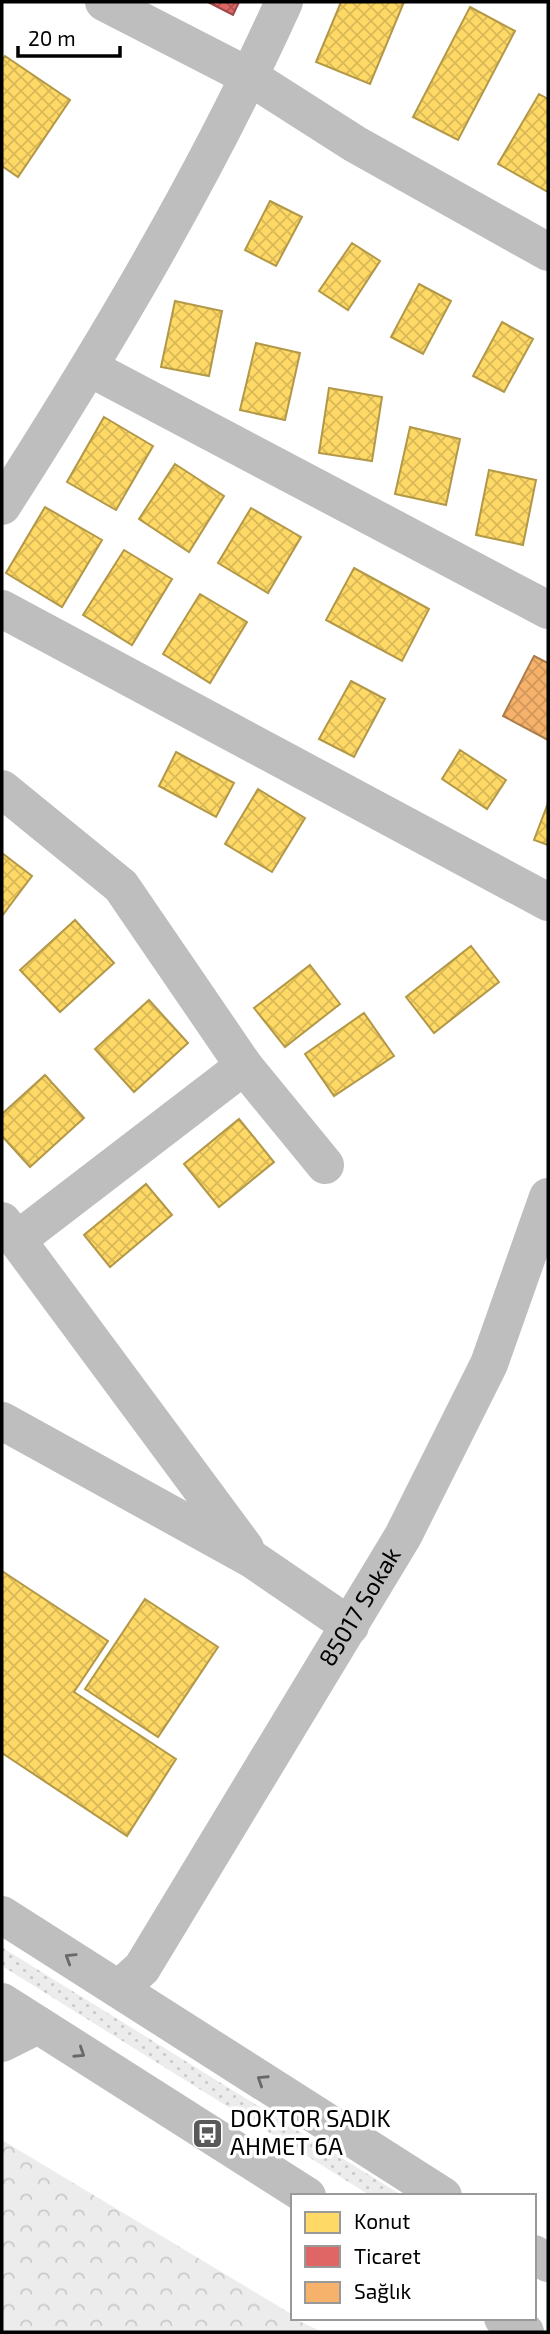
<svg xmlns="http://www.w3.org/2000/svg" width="550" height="2334" viewBox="0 0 550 2334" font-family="'Exo 2',sans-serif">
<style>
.grass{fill:url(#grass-dots)}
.forest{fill:url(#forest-crowns)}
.homes{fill:url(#homes-cross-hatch);stroke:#b29847;stroke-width:2}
.shops{fill:url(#shops-cross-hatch);stroke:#9d4747;stroke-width:2}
.health{fill:url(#health-cross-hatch);stroke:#ac7d4b;stroke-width:2}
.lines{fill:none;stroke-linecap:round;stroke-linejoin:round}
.minor{stroke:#bebebe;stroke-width:38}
.major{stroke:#bebebe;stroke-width:38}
.oneway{stroke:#686868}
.labels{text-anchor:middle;stroke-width:7;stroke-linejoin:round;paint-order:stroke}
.street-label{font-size:24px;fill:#000;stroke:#fff}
.poi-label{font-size:24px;fill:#000;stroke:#fff;text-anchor:start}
</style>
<defs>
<pattern id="grass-dots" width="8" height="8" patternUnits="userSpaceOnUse" patternTransform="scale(1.75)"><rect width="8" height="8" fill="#ececec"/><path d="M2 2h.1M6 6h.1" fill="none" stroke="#c9c9c9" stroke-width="1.8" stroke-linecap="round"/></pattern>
<pattern id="forest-crowns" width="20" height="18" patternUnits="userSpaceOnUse" patternTransform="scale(1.75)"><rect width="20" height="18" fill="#ececec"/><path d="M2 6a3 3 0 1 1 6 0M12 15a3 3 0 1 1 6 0" fill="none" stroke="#c9c9c9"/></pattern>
<pattern id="homes-cross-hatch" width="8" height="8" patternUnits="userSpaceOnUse" patternTransform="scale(1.75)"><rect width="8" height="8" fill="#ffd966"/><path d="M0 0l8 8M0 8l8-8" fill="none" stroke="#d9b857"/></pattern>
<pattern id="shops-cross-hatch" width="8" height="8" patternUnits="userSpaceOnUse" patternTransform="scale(1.75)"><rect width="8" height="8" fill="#e06666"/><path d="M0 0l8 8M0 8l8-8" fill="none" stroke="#b35252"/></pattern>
<pattern id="health-cross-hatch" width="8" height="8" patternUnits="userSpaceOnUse" patternTransform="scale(1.75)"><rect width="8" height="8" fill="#f6b26b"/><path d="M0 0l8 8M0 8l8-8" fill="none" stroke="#d1975b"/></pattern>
</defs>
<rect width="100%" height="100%" fill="#fff"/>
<path class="grass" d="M2 1947 3 1948 403 2196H371L2 1966Z"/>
<path class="forest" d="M2 2140 293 2315V2318L322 2332H2Z"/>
<path class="homes" d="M341 2H404L370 84 316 62Z
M470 7 515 31 458 140 413 117Z
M5 56 70 100 18 177 2 166V60Z
M539 94 548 99V192L498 164Z
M270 201 302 217 276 266 245 250Z
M352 243 380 261 348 310 319 291Z
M419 284 451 301 423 354 391 337Z
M175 301 222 311 209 376 161 367Z
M502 322 533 339 504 392 473 376Z
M256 343 300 353 285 420 240 410Z
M329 388 382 397 372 461 319 453Z
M104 417 153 446 116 510 67 482Z
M410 427 460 439 446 505 395 494Z
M175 464 224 496 189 552 139 519Z
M489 470 536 480 523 545 476 535Z
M45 507 102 540 62 607 6 573Z
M251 508 301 537 268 593 218 563Z
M124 550 172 579 132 645 83 615Z
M354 568 429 609 402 661 326 620Z
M200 594 247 622 210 683 163 654Z
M351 681 385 699 354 757 319 739Z
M460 750 506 780 487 809 442 779Z
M176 752 234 783 216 817 159 786Z
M258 789 305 818 272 872 225 844Z
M548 803V845L534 840Z
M2 853 32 876 2 916Z
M75 920 114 963 60 1012 20 970Z
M471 946 499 982 434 1033 406 997Z
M310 965 340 1004 285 1047 254 1008Z
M149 1000 188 1043 134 1092 95 1049Z
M364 1013 394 1056 334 1096 305 1054Z
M45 1075 84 1118 30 1167 2 1136V1114Z
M239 1119 274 1162 219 1207 184 1164Z
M146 1184 172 1215 110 1267 84 1235Z
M2 1571 108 1641 74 1692 176 1759 127 1836 2 1753Z
M145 1599 218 1647 158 1737 85 1689Z"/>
<path class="shops" d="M208 2H239L233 15Z"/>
<path class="health" d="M534 656 548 663V740L503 716Z"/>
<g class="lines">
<g class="minor">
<path d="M104 2 250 77 355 144 548 252"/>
<path d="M90 368 548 610"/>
<path d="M2 506C105 345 205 177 284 2"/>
<path d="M2 609 548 902"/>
<path d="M2 789 121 886 244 1066 325 1165"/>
<path d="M2 1221 17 1240 244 1066"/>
<path d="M17 1240 245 1548"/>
<path d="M2 1421 252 1559 350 1626"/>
<path id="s1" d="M119 1989 142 1968 403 1536 489 1364 548 1197"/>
<path d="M2 2043 38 2025"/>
</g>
<path class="major" d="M2 1915 443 2196
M2 2002 307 2196
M534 2254 548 2263
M503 2318 525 2332"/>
</g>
<defs><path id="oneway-chevron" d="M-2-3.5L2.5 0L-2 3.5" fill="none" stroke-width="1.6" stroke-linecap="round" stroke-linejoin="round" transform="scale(1.75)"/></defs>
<g class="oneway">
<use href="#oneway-chevron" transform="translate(70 1958) rotate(-148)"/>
<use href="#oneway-chevron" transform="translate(80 2053) rotate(33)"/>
<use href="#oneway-chevron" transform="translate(262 2080) rotate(-147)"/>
</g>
<defs>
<symbol id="bus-square" viewBox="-11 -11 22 22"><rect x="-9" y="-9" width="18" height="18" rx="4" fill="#595959" stroke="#fff"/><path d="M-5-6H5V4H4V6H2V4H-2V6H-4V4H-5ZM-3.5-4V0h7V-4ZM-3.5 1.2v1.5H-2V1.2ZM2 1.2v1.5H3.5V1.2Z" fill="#fff"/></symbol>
</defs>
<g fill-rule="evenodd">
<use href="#bus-square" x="190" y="2116" width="35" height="35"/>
</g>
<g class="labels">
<g class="street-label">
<text dy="8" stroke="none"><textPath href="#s1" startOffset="453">85017 Sokak</textPath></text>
</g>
<g class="poi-label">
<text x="230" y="2127">DOKTOR SADIK<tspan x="230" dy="28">AHMET 6A</tspan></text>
</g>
</g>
<rect width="550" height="2334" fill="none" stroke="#000000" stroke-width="7"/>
<rect x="291" y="2194" width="245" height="126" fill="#ffffff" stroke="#999999" stroke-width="2"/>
<rect x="305" y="2212" width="35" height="21" fill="#ffd966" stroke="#999999" stroke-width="2"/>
<text x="354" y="2229" font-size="21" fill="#000000">Konut</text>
<rect x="305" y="2246" width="35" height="21" fill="#e06666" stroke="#999999" stroke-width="2"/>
<text x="354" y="2264" font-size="21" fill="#000000">Ticaret</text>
<rect x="305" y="2282" width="35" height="21" fill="#f6b26b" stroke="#999999" stroke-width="2"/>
<text x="354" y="2299" font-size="21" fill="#000000">Sağlık</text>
<path d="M18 46v10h102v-10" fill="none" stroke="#000000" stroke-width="3.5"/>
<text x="28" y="46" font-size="21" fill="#000000" stroke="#ffffff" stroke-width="5" paint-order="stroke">20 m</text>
</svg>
